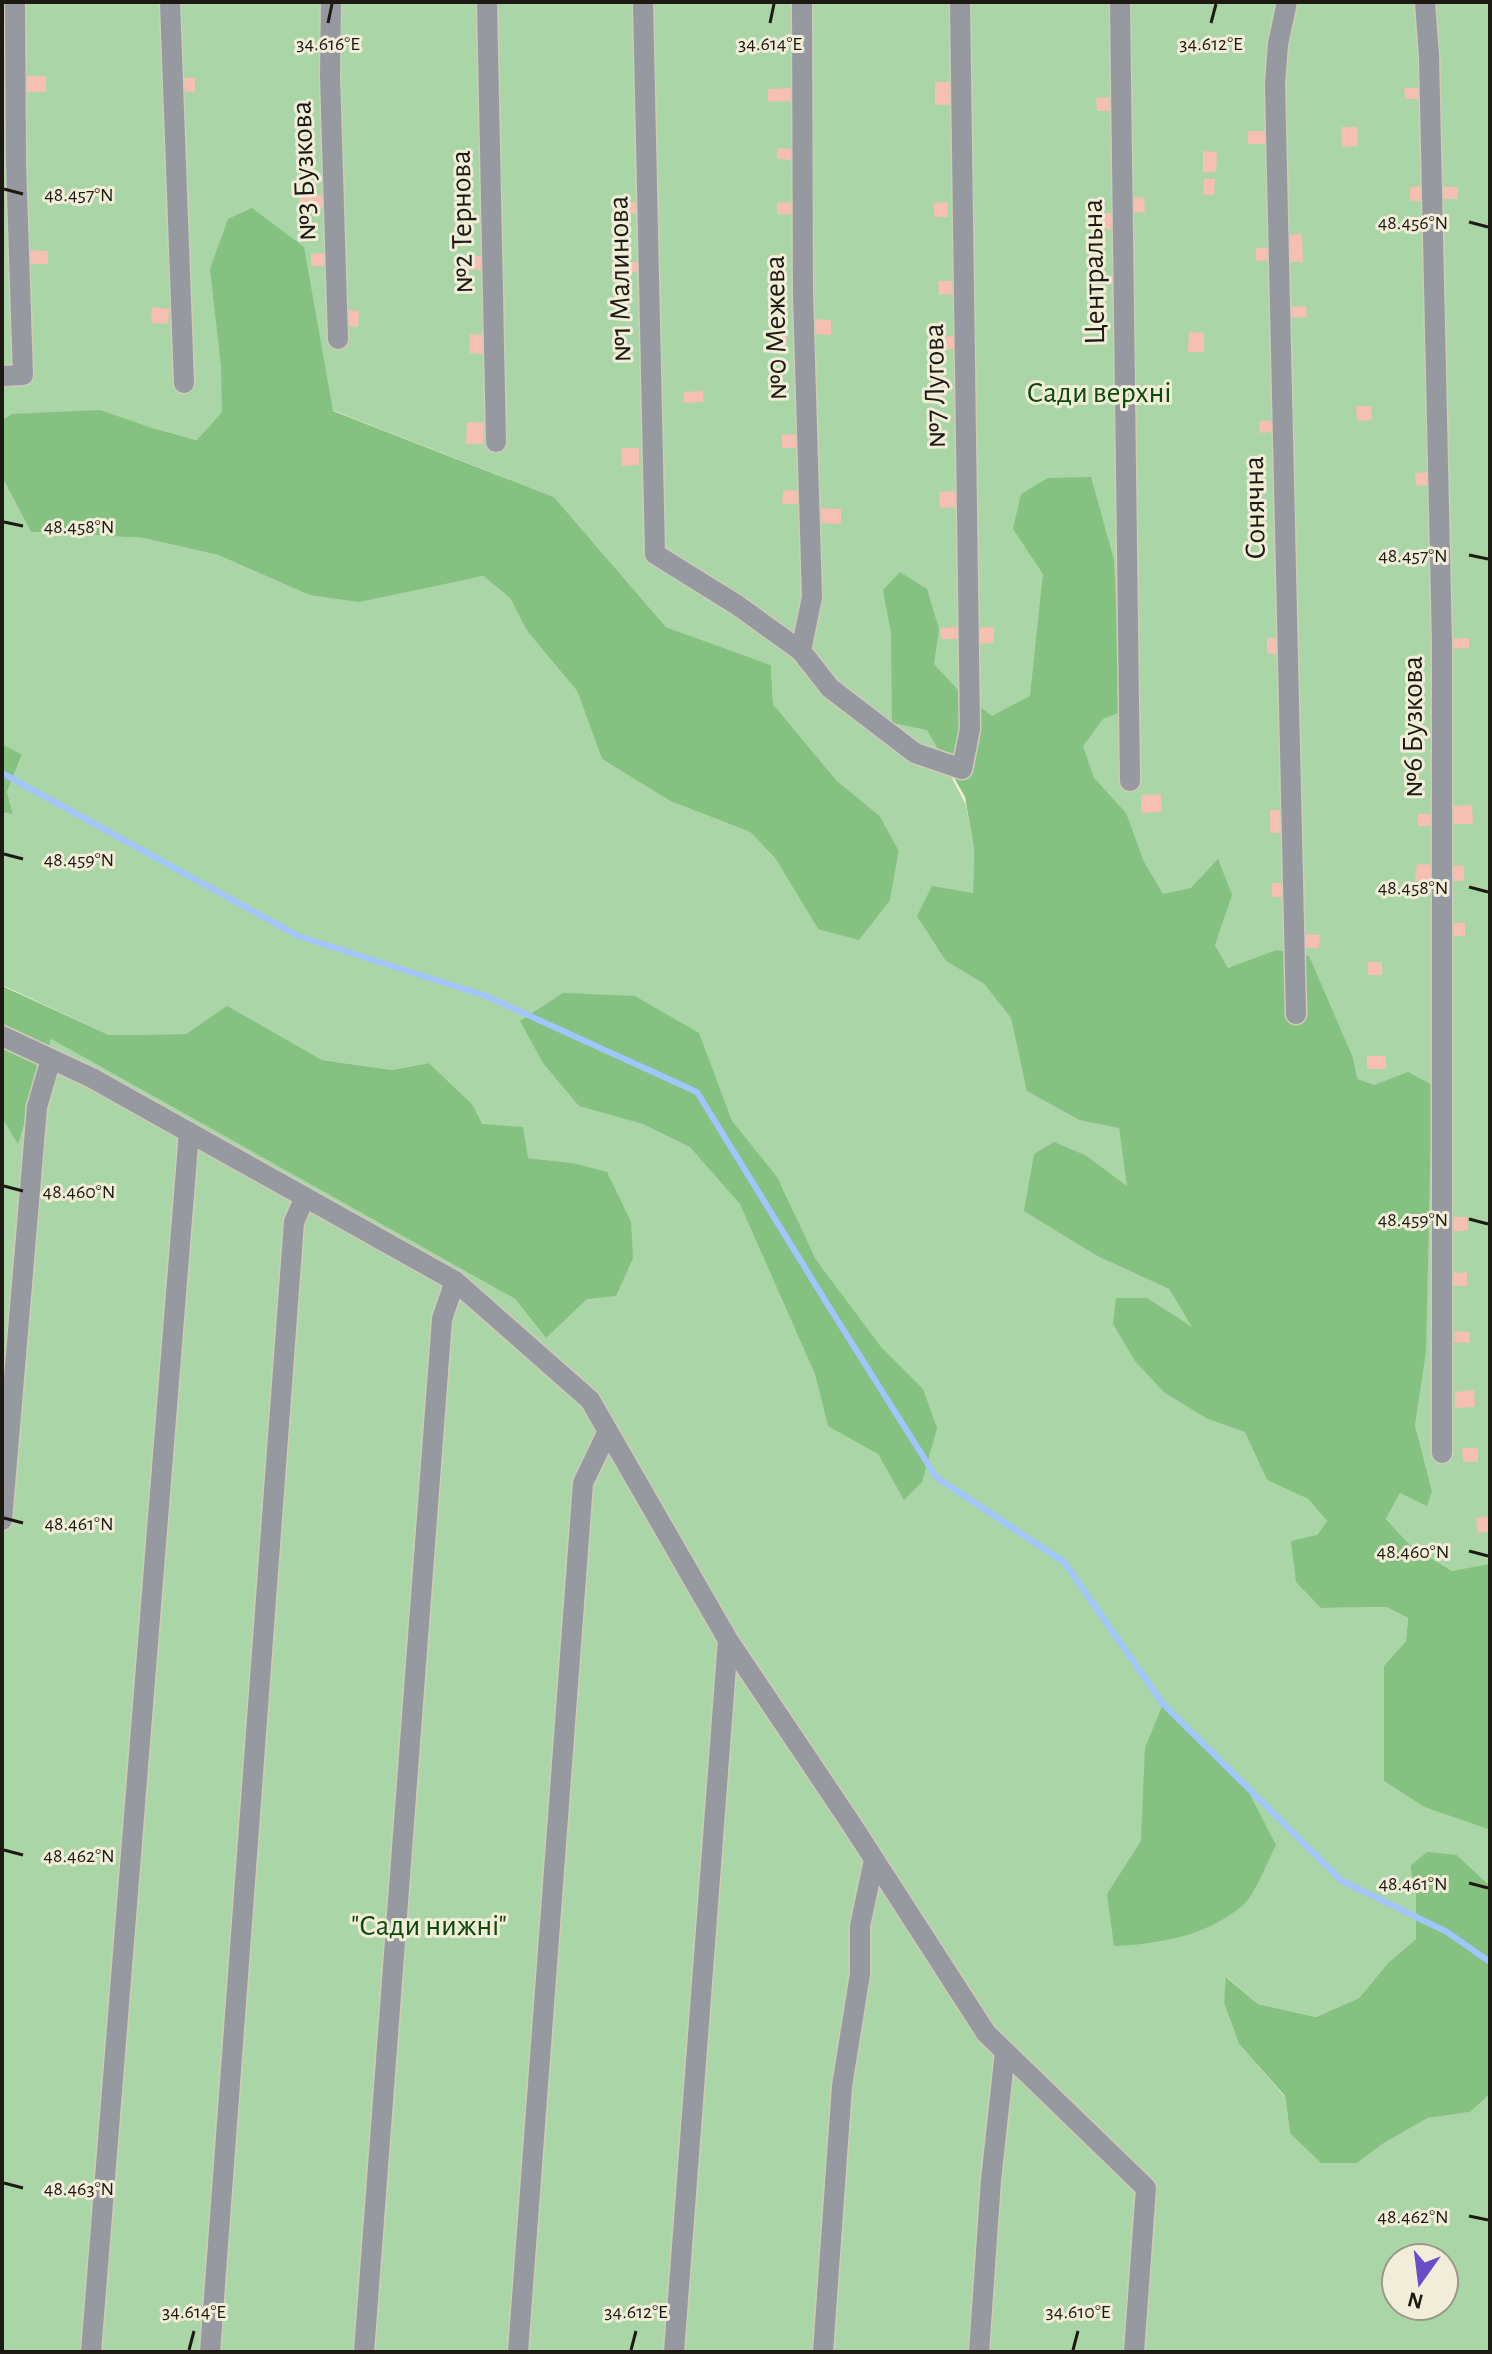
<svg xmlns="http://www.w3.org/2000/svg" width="1492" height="2354" viewBox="0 0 1492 2354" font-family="'Alegreya Sans',sans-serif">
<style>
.green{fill:#aad5a6;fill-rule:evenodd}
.forest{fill:#85c181}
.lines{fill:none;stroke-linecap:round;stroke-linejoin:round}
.stream{stroke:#a1c5fc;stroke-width:6}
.building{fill:#f5bfb1}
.minor-casing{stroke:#cfcbb9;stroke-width:23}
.minor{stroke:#9799a1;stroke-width:20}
.ticks{fill:none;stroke:#1c1a13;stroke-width:3}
.labels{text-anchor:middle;stroke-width:6;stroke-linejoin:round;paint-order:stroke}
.street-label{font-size:30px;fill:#1c1a13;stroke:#f1edd9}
.park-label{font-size:30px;fill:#0c4b0b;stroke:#f1edd9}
.ticks-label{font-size:20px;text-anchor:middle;fill:#1c1a13;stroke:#f1edd9;stroke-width:6;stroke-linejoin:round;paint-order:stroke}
</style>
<rect width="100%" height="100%" fill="#f1edd9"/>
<path class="green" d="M2 2H1490V1787L1452 1571 1411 1546 1386 1519 1400 1493 1432 1491 1415 1425 1228 968 1215 945 940 755 966 805 974 848 973 893 946 961 984 984 1011 1018 1028 1091 1079 1120 1119 1127 1128 1187 1087 1156 1066 1236 1099 1257 1169 1289 1193 1328 1208 1419 1246 1431 1267 1480 1308 1499 1327 1521 1317 1535 1322 1608 1388 1607 1408 1618 1406 1641 1384 1667V1781L1424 1807 1490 1830V1886L1457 1855 1410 1866 1416 1894V1939L1388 1963 1359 1998 1316 2017 1258 2004 1227 1977 1224 2003 1239 2044 1285 2097 1290 2133 1357 2163 1384 2143 1428 2118 1469 2112 1490 2094V2352H2V1020L51 1039 515 1299 546 1338 573 1163 528 1158 482 1125 473 1105 429 1063 392 1070 322 1060 227 1007 186 1034 109 1035 2 985V812L13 813 7 792 22 756 2 744V477L31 532 143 538 218 555 309 595 422 588 483 576 510 598 527 631 577 691 602 759 670 801 750 832 775 858 818 929 890 900 899 851 880 816 837 781 773 704 771 665 666 627 554 497 222 367V412L198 440 149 427 12 414 2 420ZM1396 2258H1444V2306H1396Z"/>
<path class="forest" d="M252 208 304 247 333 411 554 497 666 627 771 665 773 704 837 781 880 816 899 851 890 900 859 940 818 929 775 858 750 832 670 801 602 759 577 691 527 631 510 598 483 576 359 602 309 595 218 555 143 538 31 532 2 477V420L12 414 100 410 149 427 197 440 222 412 221 366 210 269 228 219Z
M1091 477 1114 560 1121 712 1103 719 1083 746 1094 778 1126 813 1144 862 1163 894 1191 888 1218 859 1232 895 1215 945 1228 968 1277 950 1309 956 1353 1058 1357 1079 1374 1085 1408 1072 1432 1085 1426 1351 1415 1425 1432 1491 1427 1506 1400 1493 1386 1519 1411 1546 1452 1571 1490 1564V1830L1424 1807 1384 1781V1666L1406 1641 1408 1618 1387 1607 1321 1608 1296 1582 1291 1541 1317 1535 1327 1521 1308 1499 1267 1480 1245 1432 1208 1419 1165 1393 1135 1361 1113 1324 1116 1298H1147L1192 1327 1169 1289 1099 1257 1024 1211 1034 1154 1054 1142 1087 1156 1127 1186 1119 1128 1079 1120 1027 1091 1011 1018 984 984 946 961 917 916 932 886 973 893 974 848 965 797 927 730 892 723 891 633 883 590 900 572 927 589 939 629 934 664 959 691 992 716 1030 696 1043 574 1013 529 1021 494 1048 478Z
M2 744 22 755 7 792 13 814 2 812Z
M2 986 109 1035 186 1034 227 1006 322 1060 392 1070 429 1063 473 1105 482 1124 523 1127 528 1158 573 1163 607 1172 631 1222 633 1258 616 1296 587 1299 546 1338 515 1299 51 1039 18 1144 2 1118Z
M563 993 635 996 699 1033 732 1121 777 1177 816 1260 881 1347 923 1389 937 1428 922 1482 904 1500 878 1454 828 1426 815 1374 740 1204 690 1147 643 1124 579 1106 543 1063 520 1021Z
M1163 1704 1245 1785 1276 1845C1268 1860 1255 1895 1243 1905 1208 1936 1158 1944 1114 1946L1107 1894 1141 1841 1145 1748Z
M1427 1852 1457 1855 1490 1886V2094L1470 2112 1428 2118 1384 2143 1357 2163H1321L1290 2133 1285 2096 1239 2044 1224 2003 1226 1977 1258 2004 1316 2017 1359 1998 1388 1963 1416 1939V1894L1410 1866Z"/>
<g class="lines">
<path class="stream" d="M2 773 298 936 486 996 697 1092 831 1310 936 1477 1064 1562 1163 1704 1342 1881 1447 1932 1490 1962"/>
</g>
<path class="building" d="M23 76H46V92H23Z
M180 78H195V92L179 91Z
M935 82H951V105H935Z
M791 88V101L768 102V89Z
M1404 88H1423V99H1405Z
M1112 97 1113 111H1097L1096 98Z
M1341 127H1357L1358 146 1342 147Z
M1248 131H1269L1270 144H1248Z
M777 148 793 149 792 160 777 159Z
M1203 151 1217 152 1216 172H1203Z
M1204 179H1215L1214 195H1203Z
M1410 187H1425L1426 201H1410Z
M1435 187H1458V199H1436Z
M299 195H325L326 208 300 209Z
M1144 197 1145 212 1129 213 1128 198Z
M620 202H638V213L621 214Z
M794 202V214H777V203Z
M948 202V217H934V203Z
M1112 213 1113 229 1095 230V214Z
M1302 234 1303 262H1286L1285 235Z
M1256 248H1271L1272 260 1256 261Z
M24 250 48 251V264H24Z
M311 253 324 254V266H311Z
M467 256H483V270H467Z
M622 262H641V272L623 273Z
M938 281H952L953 294 939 295Z
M1306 306 1307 317 1287 318 1286 307Z
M152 307 169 309 168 324 151 323Z
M344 310 359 311 358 327 342 326Z
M811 319 831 320V335L811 334Z
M1189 332 1204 333V352H1188Z
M776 333 787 334 786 349 775 348Z
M470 334 485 335 484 354 469 353Z
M954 336 955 349 936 350 935 337Z
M703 391 704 402 684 403V392Z
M1356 406H1371L1372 420 1357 421Z
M1274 420 1275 432 1260 433 1259 421Z
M467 422 484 423 483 444H466Z
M782 434 800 435V448H782Z
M621 448H639V465L622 466Z
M1433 472 1434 485 1416 486 1415 473Z
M783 490 800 491V504H782Z
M955 491 956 507 940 508 939 492Z
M817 508 841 509V524L817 523Z
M959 627V639H941L940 628Z
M994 627V643L974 644 973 628Z
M1267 638H1282V654H1267Z
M1469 638V648L1445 649V639Z
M1161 794 1162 812 1141 813V795Z
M1472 805 1473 824H1451V806Z
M1270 810H1287V833H1270Z
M1418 814H1436L1437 826H1418Z
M1417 864 1438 865 1437 882 1415 881Z
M1451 865 1464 866V881H1450Z
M1272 883H1287V897H1272Z
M1450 923H1465V936H1450Z
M1297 934 1320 935 1319 948H1297Z
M1368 962H1382V975H1368Z
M1367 1056H1386V1069H1367Z
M1451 1217H1467L1468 1231H1451Z
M1467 1272V1286H1453V1273Z
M1455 1331 1470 1332 1469 1343 1454 1342Z
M1474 1390 1475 1407 1455 1408V1392Z
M1462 1448H1478V1462H1463Z
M1490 1516V1531L1478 1533 1476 1518Z"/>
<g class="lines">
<defs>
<path id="minor" d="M170 2 184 383
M331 2 330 76 338 339
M487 2 496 442
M643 2 655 554 737 605 801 651 830 688 915 753 962 769 970 729 960 2
M1120 2 1130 781
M1287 2 1278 44 1275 84 1296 1014
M1425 2 1429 56 1442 645V1453
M2 376 23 375 16 163 15 2
M801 651 812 597 803 294 802 2
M2 1036 92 1078 455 1281 590 1400 728 1640 852 1825 986 2033 1146 2188 1134 2352
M2 1520 37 1107 51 1059
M91 2352 189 1132
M210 2352 294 1222 305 1197
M364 2352 442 1319 455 1281
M518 2352 583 1483 608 1431
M674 2352 728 1640
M823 2352 842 2086 860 1974V1926L874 1860
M979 2352 991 2180 1005 2052"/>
</defs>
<use href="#minor" class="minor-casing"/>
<use href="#minor" class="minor"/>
</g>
<path class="ticks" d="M328 23 332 4M770 23 774 4M1211 23 1216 4M4 189 23 194M1469 222 1488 227M4 522 23 526M1469 555 1488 559M4 854 23 859M1469 887 1488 892M4 1186 23 1191M1469 1219 1488 1224M4 1518 23 1523M1469 1551 1488 1556M4 1850 23 1855M1469 1883 1488 1888M4 2183 23 2188M1469 2216 1488 2220M189 2350 194 2331M631 2350 636 2331M1073 2350 1078 2331"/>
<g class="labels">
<g class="street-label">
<text transform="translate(303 171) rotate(-92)" y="10">№3 Бузкова</text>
<text transform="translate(461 222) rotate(-91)" y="10">№2 Тернова</text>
<text transform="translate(1093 272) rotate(-91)" y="10">Центральна</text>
<text transform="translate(619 279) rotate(-91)" y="10">№1 Малинова</text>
<text transform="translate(775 328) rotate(-91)" y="10">№0 Межева</text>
<text transform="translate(934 386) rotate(-91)" y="10">№7 Лугова</text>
<text transform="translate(1254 508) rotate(-91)" y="10">Сонячна</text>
<text transform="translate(1412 727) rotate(-90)" y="10">№6 Бузкова</text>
</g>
<g class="park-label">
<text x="1099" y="402">Сади верхні</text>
<text x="429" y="1935">"Сади нижні"</text>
</g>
</g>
<g class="ticks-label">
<text x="328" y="50">34.616°E</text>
<text x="770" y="50">34.614°E</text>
<text x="1211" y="50">34.612°E</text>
<text x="79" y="201">48.457°N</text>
<text x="1413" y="229">48.456°N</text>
<text x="79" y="533">48.458°N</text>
<text x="1413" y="562">48.457°N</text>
<text x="79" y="866">48.459°N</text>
<text x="1413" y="894">48.458°N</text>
<text x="79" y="1198">48.460°N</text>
<text x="1413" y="1226">48.459°N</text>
<text x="79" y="1530">48.461°N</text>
<text x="1413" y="1558">48.460°N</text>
<text x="79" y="1862">48.462°N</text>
<text x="1413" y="1890">48.461°N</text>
<text x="79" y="2195">48.463°N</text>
<text x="1413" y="2223">48.462°N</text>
<text x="194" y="2318">34.614°E</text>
<text x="636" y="2318">34.612°E</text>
<text x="1078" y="2318">34.610°E</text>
</g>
<rect width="1492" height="2354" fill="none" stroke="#1c1a13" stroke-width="8"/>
<g transform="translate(1420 2282) rotate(194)"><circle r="38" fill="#f1edd9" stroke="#9c998a" stroke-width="2"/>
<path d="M0-6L14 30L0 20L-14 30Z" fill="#684dc6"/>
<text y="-12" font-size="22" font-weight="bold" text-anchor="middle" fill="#1c1a13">N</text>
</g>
</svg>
